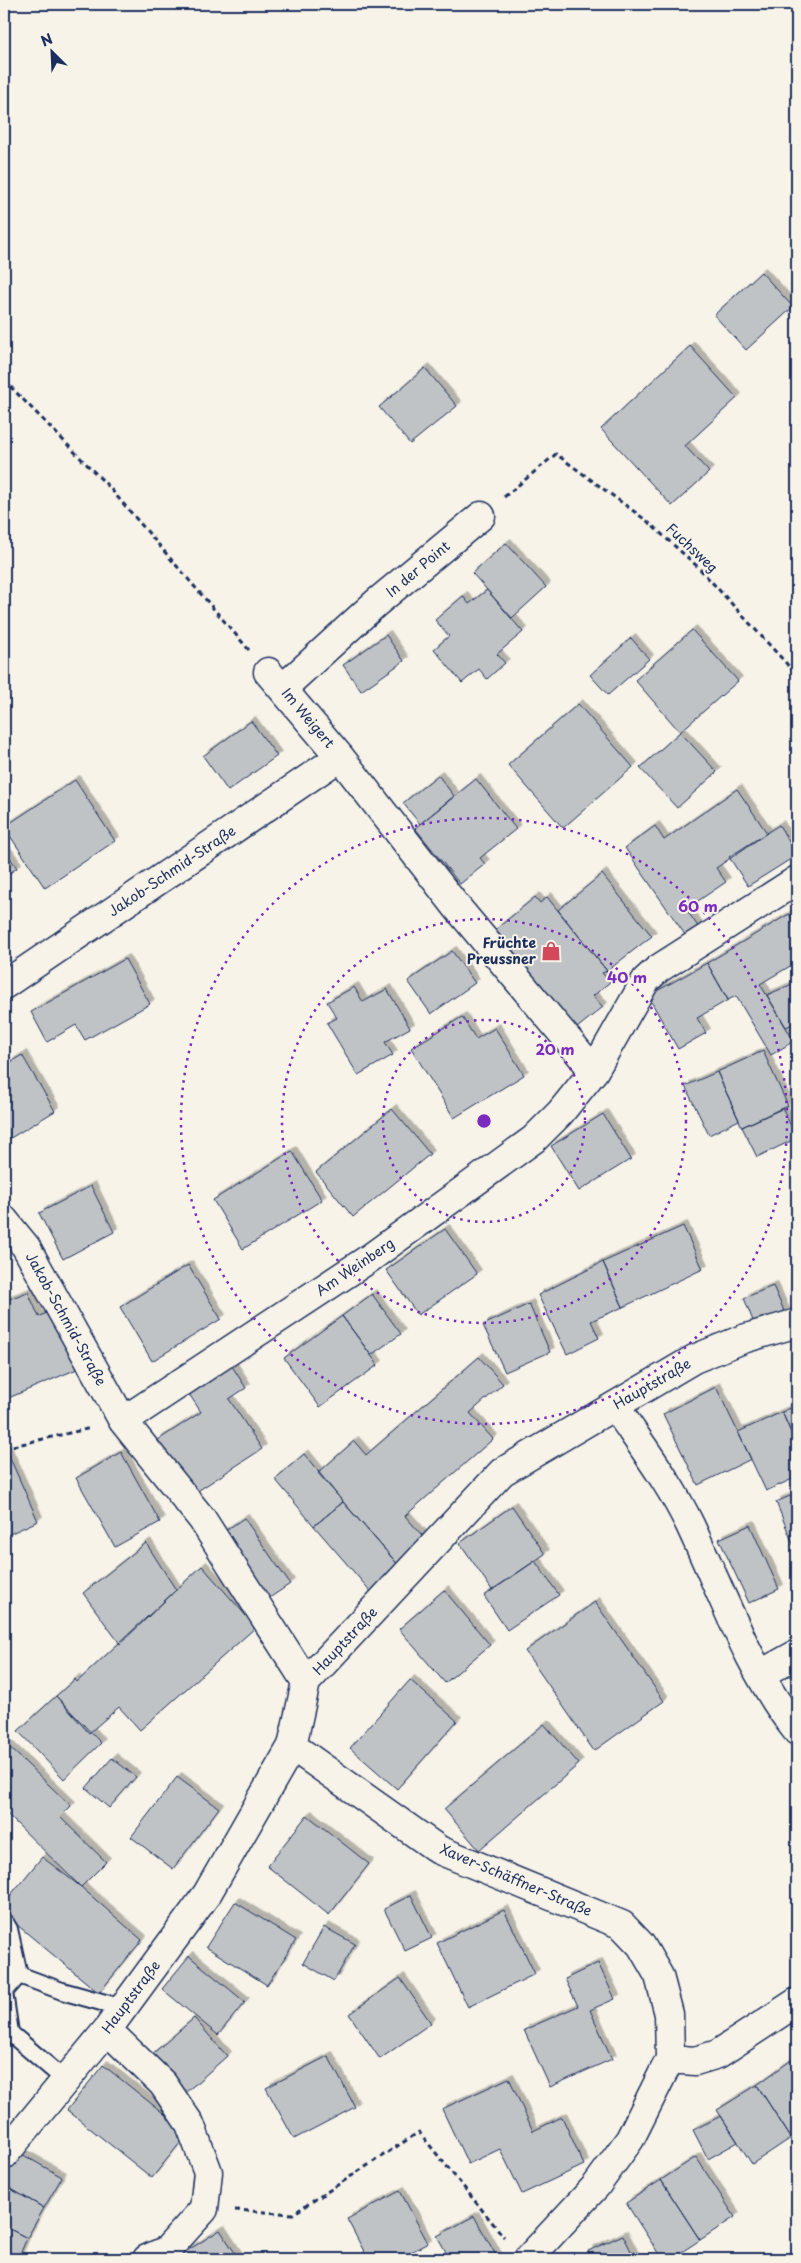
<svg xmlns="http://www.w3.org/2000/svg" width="801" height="2263" viewBox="0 0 801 2263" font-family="'Playpen Sans',sans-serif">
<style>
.building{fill:#c0c3c5;stroke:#1b2f5e;filter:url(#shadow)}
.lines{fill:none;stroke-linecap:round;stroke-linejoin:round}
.lane-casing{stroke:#1b2f5e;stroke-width:20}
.street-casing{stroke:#1b2f5e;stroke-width:31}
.path{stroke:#1b2f5e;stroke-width:3;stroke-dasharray:5 4;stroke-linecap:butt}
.lane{stroke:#f7f3e8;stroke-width:16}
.street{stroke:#f7f3e8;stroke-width:28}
.ring{fill:none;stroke:#7b2cbf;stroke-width:2.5;stroke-dasharray:2.5 5}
.labels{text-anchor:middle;stroke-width:4;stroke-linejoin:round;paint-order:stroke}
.street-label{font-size:14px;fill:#1b2f5e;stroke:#f7f3e8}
.poi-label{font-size:14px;font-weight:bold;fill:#1b2f5e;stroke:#f7f3e8;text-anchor:end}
.centre{fill:#7b2cbf;stroke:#f7f3e8;stroke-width:2.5}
.ring-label{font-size:15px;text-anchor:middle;font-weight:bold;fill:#7b2cbf;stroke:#f7f3e8;stroke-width:4;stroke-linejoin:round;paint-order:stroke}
</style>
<defs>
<filter id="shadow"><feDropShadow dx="4.5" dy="-4.5" stdDeviation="0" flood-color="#0004"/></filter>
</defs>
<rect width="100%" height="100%" fill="#f7f3e8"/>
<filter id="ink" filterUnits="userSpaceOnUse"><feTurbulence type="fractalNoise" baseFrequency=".02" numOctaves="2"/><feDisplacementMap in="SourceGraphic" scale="10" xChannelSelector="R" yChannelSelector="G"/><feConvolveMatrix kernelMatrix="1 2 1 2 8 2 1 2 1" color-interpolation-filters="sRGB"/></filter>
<g filter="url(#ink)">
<path class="building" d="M761 272 793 307 746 350 714 315Z
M690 346 737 398 685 446 709 472 672 506 601 429Z
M425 368 457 406 410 444 379 407Z
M506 543 546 587 512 618 472 573Z
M487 590 523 632 497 654 505 663 487 679 479 669 462 683 434 649 449 636 435 620 463 596 469 604Z
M692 630 738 681 680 732 635 680Z
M386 635 404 661 361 691 343 665Z
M631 638 649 659 608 695 590 675Z
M578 704 633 767 563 828 508 765Z
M251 721 277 756 228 791 203 756Z
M680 732 717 772 677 808 640 768Z
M438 775 454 796 420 824 403 803Z
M476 779 516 829 480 858 485 864 460 884 415 828Z
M75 780 115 841 45 888 4 827Z
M737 789 767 833 716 868 726 882 686 909 701 931 688 939 625 848 655 826 664 840Z
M779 825 797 855 748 886 729 857Z
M4 849 17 868 4 877Z
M602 874 652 936 607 971 558 910Z
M535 897 540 903 547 897 607 971 602 973 610 982 593 996 603 1007 577 1028 495 930Z
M789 914 797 927V962L760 984 794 1041 771 1055 736 996 728 1000 707 963Z
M452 951 475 983 431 1014 408 981Z
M125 959 150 1004 85 1040 76 1025 47 1042 31 1012Z
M707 963 728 1000 697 1018 706 1033 678 1049 648 996Z
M797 982V1022L786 1027 767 995Z
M354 987 363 1002 387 989 410 1028 385 1042 393 1055 358 1075 327 1023 337 1018 327 1002Z
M462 1017 476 1039 495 1028 524 1075 454 1118 411 1048Z
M763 1051 788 1106 742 1127 717 1072Z
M22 1055 55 1111 4 1142V1066Z
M717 1072 739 1120 709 1135 685 1086Z
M782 1108 797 1138 757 1157 742 1127Z
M392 1109 430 1154 353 1217 316 1172Z
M603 1114 631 1159 579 1191 551 1146Z
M292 1151 322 1200 243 1249 213 1200Z
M91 1186 114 1232 63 1259 39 1213Z
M683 1226 703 1269 623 1307 603 1262Z
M445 1229 477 1274 418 1315 386 1270Z
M603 1262 623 1307 591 1321 599 1338 567 1354 538 1295Z
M188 1265 221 1319 152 1361 120 1307Z
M773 1286 785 1313 755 1326 744 1298Z
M28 1292 39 1317 50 1311 77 1369 6 1399 4 1395V1301Z
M372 1294 401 1334 371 1355 342 1316Z
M529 1304 550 1352 505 1372 483 1325Z
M342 1316 378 1365 320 1407 284 1358Z
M479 1357 503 1384 470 1413 493 1439 405 1516 429 1543 401 1568 318 1473 354 1441 366 1455Z
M230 1363 246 1388 229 1399 262 1449 193 1494 158 1440 201 1412 187 1391Z
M716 1387 751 1459 698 1485 663 1414Z
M797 1405V1446L782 1412Z
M782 1412 797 1446V1477L766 1491 738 1432Z
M6 1449 38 1521 5 1536 4 1450Z
M121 1452 160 1522 115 1547 76 1478Z
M304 1454 343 1502 314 1526 275 1479Z
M797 1493V1554L776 1502Z
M343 1502 401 1568 372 1593 314 1526Z
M512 1506 545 1554 492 1590 460 1543Z
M244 1518 290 1584 265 1601 219 1535Z
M750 1525 779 1589 749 1603 719 1539Z
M146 1543 176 1590 120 1644 83 1593Z
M535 1561 559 1595 507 1630 484 1596Z
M202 1566 256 1627 140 1730 119 1707 89 1733 56 1696 75 1679 77 1682Z
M444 1590 490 1645 445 1683 399 1629Z
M595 1602 664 1701 594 1751 525 1651Z
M410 1680 457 1721 397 1789 350 1748Z
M56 1696 101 1743 64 1779 18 1731Z
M544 1724 579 1764 479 1850 444 1809Z
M4 1742 71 1806 60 1817 106 1862 81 1887 4 1811Z
M112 1758 136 1777 109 1808 86 1788Z
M177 1777 219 1808 173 1869 131 1837Z
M307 1815 369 1864 329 1915 267 1866Z
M42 1857 81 1887 142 1940 99 1993 4 1914V1903Z
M411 1895 432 1938 405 1951 384 1909Z
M235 1902 296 1940 267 1985 206 1947Z
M504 1910 535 1974 468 2007 437 1943Z
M324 1927 355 1944 334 1981 303 1963Z
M189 1956 245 2002 218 2035 162 1989Z
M598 1963 615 1999 590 2010 612 2059 550 2087 524 2030 578 2006 565 1979Z
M400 1978 431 2023 380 2059 349 2014Z
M194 2018 227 2056 184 2094 151 2055Z
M328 2056 355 2107 294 2139 266 2088Z
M797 2056V2135L791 2138 757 2085Z
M103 2065 188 2133 152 2178 67 2110Z
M509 2078 533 2131 562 2117 584 2165 522 2194 500 2149 468 2164 442 2109Z
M757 2085 791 2138 752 2164 717 2110Z
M721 2116 738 2142 708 2159 693 2130Z
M18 2152 62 2177 44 2208 4 2185V2177Z
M696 2157 735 2217 700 2240 661 2180Z
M661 2180 700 2240 671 2259H662L626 2203Z
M4 2185 44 2208 27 2238 4 2226Z
M400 2191 428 2243 398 2259H368L347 2219Z
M474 2216 497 2257 493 2259H450L437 2236Z
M4 2226 27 2238 18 2259H4Z
M220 2230 239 2259H174Z
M623 2235 635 2259H592L588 2251Z"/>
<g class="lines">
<defs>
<path id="lane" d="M4 1921 9 1929 19 1975
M65 2080 10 2033 4 1992 19 1975 62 1991 123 2008"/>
<path id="street" d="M268 672 340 757 456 906 594 1071
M283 688 376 603 481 516
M4 985 340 757
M4 1220 26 1247 123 1421
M615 1406C641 1445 670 1483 690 1525 723 1595 749 1670 797 1731
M761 1674 797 1654
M306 1682 202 1519 123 1421 370 1258 534 1139 560 1113 594 1071 646 980 658 969 797 880
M292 1746 439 1850 622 1925 641 1945 659 1976 669 2014 670 2059 630 2139 596 2186 528 2259
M107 2030 163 2084 190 2124 208 2172 204 2209 167 2250 147 2259
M670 2059 695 2061 718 2054 797 2002
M4 2155 107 2030 207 1894 292 1746 306 1682 502 1472 694 1359 743 1339 797 1323"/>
</defs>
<use href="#lane" class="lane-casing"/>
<use href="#street" class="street-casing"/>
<path class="path" d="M4 380 109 487 249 650
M504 497 556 454 647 521 698 567 797 675
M4 1448 91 1428
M235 2210 293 2214 419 2132 504 2237"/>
<use href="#lane" class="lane"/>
<use href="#street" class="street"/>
</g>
</g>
<g class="ring">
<circle cx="484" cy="1121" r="101"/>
<circle cx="484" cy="1121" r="202"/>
<circle cx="484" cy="1121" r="303"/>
</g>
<defs>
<symbol id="shop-bare" viewBox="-9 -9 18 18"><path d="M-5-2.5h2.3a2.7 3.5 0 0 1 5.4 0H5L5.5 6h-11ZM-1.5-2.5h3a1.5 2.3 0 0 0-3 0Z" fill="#d1495b" stroke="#f7f3e8" stroke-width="2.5" paint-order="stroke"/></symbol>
</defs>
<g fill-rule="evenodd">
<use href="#shop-bare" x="537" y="937" width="28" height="28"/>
</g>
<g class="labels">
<g class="street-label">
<text transform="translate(692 548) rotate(43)" y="5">Fuchsweg</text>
<text transform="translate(418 569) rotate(-40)" y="5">In der Point</text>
<text transform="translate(308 718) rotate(50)" y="5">Im Weigert</text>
<text transform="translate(172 871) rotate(-34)" y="5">Jakob-Schmid-Straße</text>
<text transform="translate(355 1267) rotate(-34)" y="5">Am Weinberg</text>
<text transform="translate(66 1319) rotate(61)" y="5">Jakob-Schmid-Straße</text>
<text transform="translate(652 1384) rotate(-30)" y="5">Hauptstraße</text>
<text transform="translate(345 1641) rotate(-47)" y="5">Hauptstraße</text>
<text transform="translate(516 1880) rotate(23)" y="5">Xaver-Schäffner-Straße</text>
<text transform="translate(131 1997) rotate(-53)" y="5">Hauptstraße</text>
</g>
<g class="poi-label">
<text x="536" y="948">Früchte<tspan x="536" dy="16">Preussner</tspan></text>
</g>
</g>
<circle cx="484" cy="1121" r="8" class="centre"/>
<g class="ring-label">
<text x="698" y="912">60 m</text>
<text x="627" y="983">40 m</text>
<text x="555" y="1055">20 m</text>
</g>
<rect width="801" height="2263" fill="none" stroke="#f7f3e8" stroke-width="20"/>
<rect x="10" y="10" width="781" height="2243" fill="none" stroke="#1b2f5e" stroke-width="2" filter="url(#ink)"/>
<g transform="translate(52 52) rotate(336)" stroke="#f7f3e8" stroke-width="4" paint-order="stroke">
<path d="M0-4L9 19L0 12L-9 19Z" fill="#1b2f5e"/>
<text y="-8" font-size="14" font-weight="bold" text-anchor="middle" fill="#1b2f5e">N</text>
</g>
</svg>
